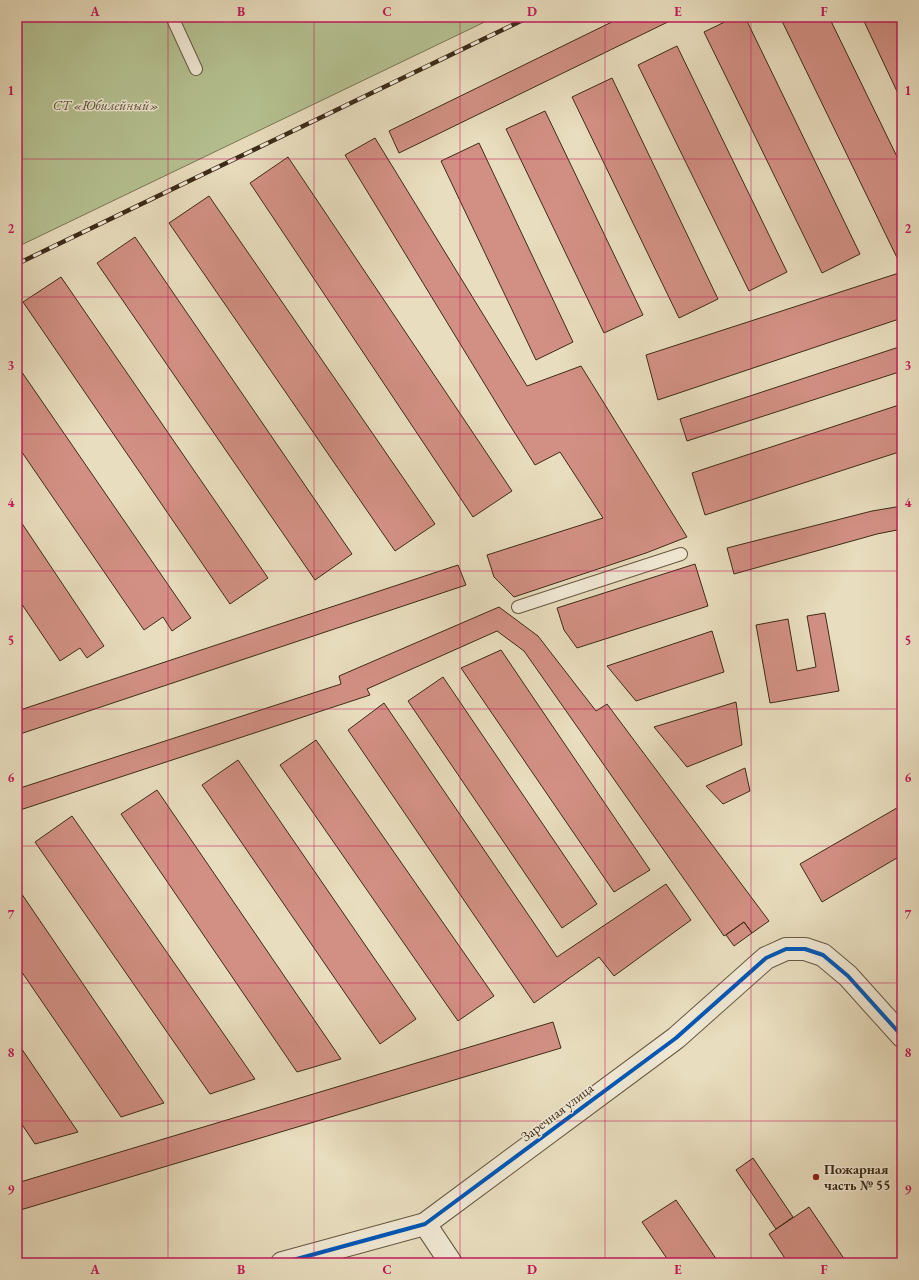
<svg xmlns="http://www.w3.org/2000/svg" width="919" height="1280" viewBox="0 0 919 1280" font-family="'EB Garamond',serif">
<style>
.green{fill:#b5c191;stroke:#797655}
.building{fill:#d29084;stroke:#3d2b19}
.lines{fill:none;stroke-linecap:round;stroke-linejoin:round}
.service-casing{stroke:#685842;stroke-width:14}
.minor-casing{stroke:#685842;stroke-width:24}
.service{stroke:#f0e9d5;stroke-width:12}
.minor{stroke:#f0e9d5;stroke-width:22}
.rail-casing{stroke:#3d2b19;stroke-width:4.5}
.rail{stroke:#f0e9d5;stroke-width:3;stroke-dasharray:9;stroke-linecap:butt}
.cycleway-casing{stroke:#f0e9d5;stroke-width:6}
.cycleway{stroke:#0057b8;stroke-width:4}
.grid{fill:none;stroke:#c2185b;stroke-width:1;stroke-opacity:0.55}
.poi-dot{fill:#8f2418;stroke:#f0e9d5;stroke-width:1.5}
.labels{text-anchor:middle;stroke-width:3;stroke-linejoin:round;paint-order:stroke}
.park-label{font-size:14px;font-style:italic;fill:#5b5037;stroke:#f0e9d5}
.street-label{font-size:14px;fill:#3d2b19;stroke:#f0e9d5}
.poi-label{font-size:14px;font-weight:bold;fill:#3d2b19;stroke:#f0e9d5;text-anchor:start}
.neatline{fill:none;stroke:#c2185b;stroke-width:1.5}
.grid-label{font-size:13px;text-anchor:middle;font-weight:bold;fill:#c2185b}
</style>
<rect width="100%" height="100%" fill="#e8ddbe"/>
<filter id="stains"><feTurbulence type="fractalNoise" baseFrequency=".005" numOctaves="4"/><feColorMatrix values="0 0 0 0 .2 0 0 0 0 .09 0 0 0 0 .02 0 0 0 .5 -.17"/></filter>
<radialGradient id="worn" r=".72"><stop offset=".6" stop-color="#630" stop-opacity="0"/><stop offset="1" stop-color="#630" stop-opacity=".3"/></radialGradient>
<path class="green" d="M17 17H495L17 247Z"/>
<path class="building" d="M622 17H678L399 153 389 131Z
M735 17H745L860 254 822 273 704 32Z
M780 17H829L902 167V268Z
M862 17H902V102Z
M677 46 787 272 749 291 638 65Z
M612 78 718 299 679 318 572 97Z
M545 111 643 315 604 333 506 129Z
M375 138 527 386 581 366 687 537 646 553 514 597 494 577 487 555 603 518 560 452 535 465 506 419 345 155Z
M479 143 573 342 536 360 441 161Z
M288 157 512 491 473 517 250 183Z
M209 196 435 524 395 551 169 223Z
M135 237 352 554 315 580 97 263Z
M902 272V318L658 400 646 355Z
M61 277 268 578 230 604 23 302Z
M902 346V371L687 441 680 419Z
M17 365 191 618 172 631 163 617 144 630 17 445Z
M902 404V451L705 515 692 473Z
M902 506V529L877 534 734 574 727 548 872 511Z
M17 516 104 646 87 658 80 648 60 661 17 597Z
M695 564 708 606 577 648 564 630 557 608Z
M458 565 466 585 17 735V711Z
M499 607 538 636 596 711 607 704 769 921 752 933 744 922 724 936 524 651 497 631 367 689 370 695 17 811V789L341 684 339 676Z
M825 613 839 691 770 703 756 625 788 619 797 671 816 667 807 616Z
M712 631 724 672 636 701 607 666Z
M501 650 650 870 614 892 461 668Z
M443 677 597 904 562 928 408 701Z
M736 702 742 745 687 767 654 727Z
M384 703 557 957 666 884 691 920 614 976 599 957 534 1003 348 730Z
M316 740 494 996 458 1021 280 765Z
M238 760 416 1019 380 1044 202 785Z
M745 768 750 791 723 804 706 786Z
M157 790 341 1059 297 1072 121 814Z
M902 805V855L822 902 800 864Z
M72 816 255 1079 210 1094 35 842Z
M17 887 164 1103 121 1117 17 965Z
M744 922 752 933 734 946 726 935Z
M553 1022 561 1048 17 1211V1183Z
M17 1042 78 1132 35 1144 17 1117Z
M753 1158 793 1217 776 1229 736 1170Z
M676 1200 719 1263H670L642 1222Z
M809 1207 847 1263H788L769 1234Z"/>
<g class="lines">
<defs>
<path id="service" d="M172 17 196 69
M518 607 681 554"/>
<path id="minor" d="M425 1224 451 1263
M282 1263 425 1224 676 1038 766 958 786 949H805L823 955 848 976 902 1036"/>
</defs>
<use href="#service" class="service-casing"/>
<use href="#minor" class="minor-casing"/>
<use href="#service" class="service"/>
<use href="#minor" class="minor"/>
<defs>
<path id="rail" d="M17 264 529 17"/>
</defs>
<use href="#rail" class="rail-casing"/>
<use href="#rail" class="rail"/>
<defs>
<path id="cycleway" d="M282 1263 425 1224 676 1038 766 958 786 949H805L823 955 848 976 902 1036"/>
</defs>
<use href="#cycleway" class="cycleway-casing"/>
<use href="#cycleway" class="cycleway"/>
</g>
<path class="grid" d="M168 17V1263M314 17V1263M460 17V1263M605 17V1263M751 17V1263M17 159H902M17 297H902M17 434H902M17 571H902M17 709H902M17 846H902M17 983H902M17 1121H902"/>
<circle class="poi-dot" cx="816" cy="1177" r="4"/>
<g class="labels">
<g class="park-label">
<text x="106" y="110">СТ «Юбилейный»</text>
</g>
<g class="street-label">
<text transform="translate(557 1112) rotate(-37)" y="5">Заречная улица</text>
</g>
<g class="poi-label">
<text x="824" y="1174">Пожарная<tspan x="824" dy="16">часть № 55</tspan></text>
</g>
</g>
<rect width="919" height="1280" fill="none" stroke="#e8ddbe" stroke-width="44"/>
<rect x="22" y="22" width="875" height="1236" class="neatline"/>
<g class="grid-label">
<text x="95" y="16">A</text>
<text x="241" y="16">B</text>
<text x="387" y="16">C</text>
<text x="532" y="16">D</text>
<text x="678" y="16">E</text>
<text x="824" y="16">F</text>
<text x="11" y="95">1</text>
<text x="908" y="95">1</text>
<text x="11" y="233">2</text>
<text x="908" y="233">2</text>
<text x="11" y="370">3</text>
<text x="908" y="370">3</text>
<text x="11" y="507">4</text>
<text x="908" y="507">4</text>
<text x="11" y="645">5</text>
<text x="908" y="645">5</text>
<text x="11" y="782">6</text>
<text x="908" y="782">6</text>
<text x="11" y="919">7</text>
<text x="908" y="919">7</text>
<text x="11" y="1057">8</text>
<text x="908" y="1057">8</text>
<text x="11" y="1194">9</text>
<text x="908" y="1194">9</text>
<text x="95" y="1274">A</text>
<text x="241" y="1274">B</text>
<text x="387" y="1274">C</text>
<text x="532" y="1274">D</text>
<text x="678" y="1274">E</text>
<text x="824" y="1274">F</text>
</g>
<rect width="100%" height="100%" filter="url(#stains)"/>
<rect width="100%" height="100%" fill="url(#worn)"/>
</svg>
